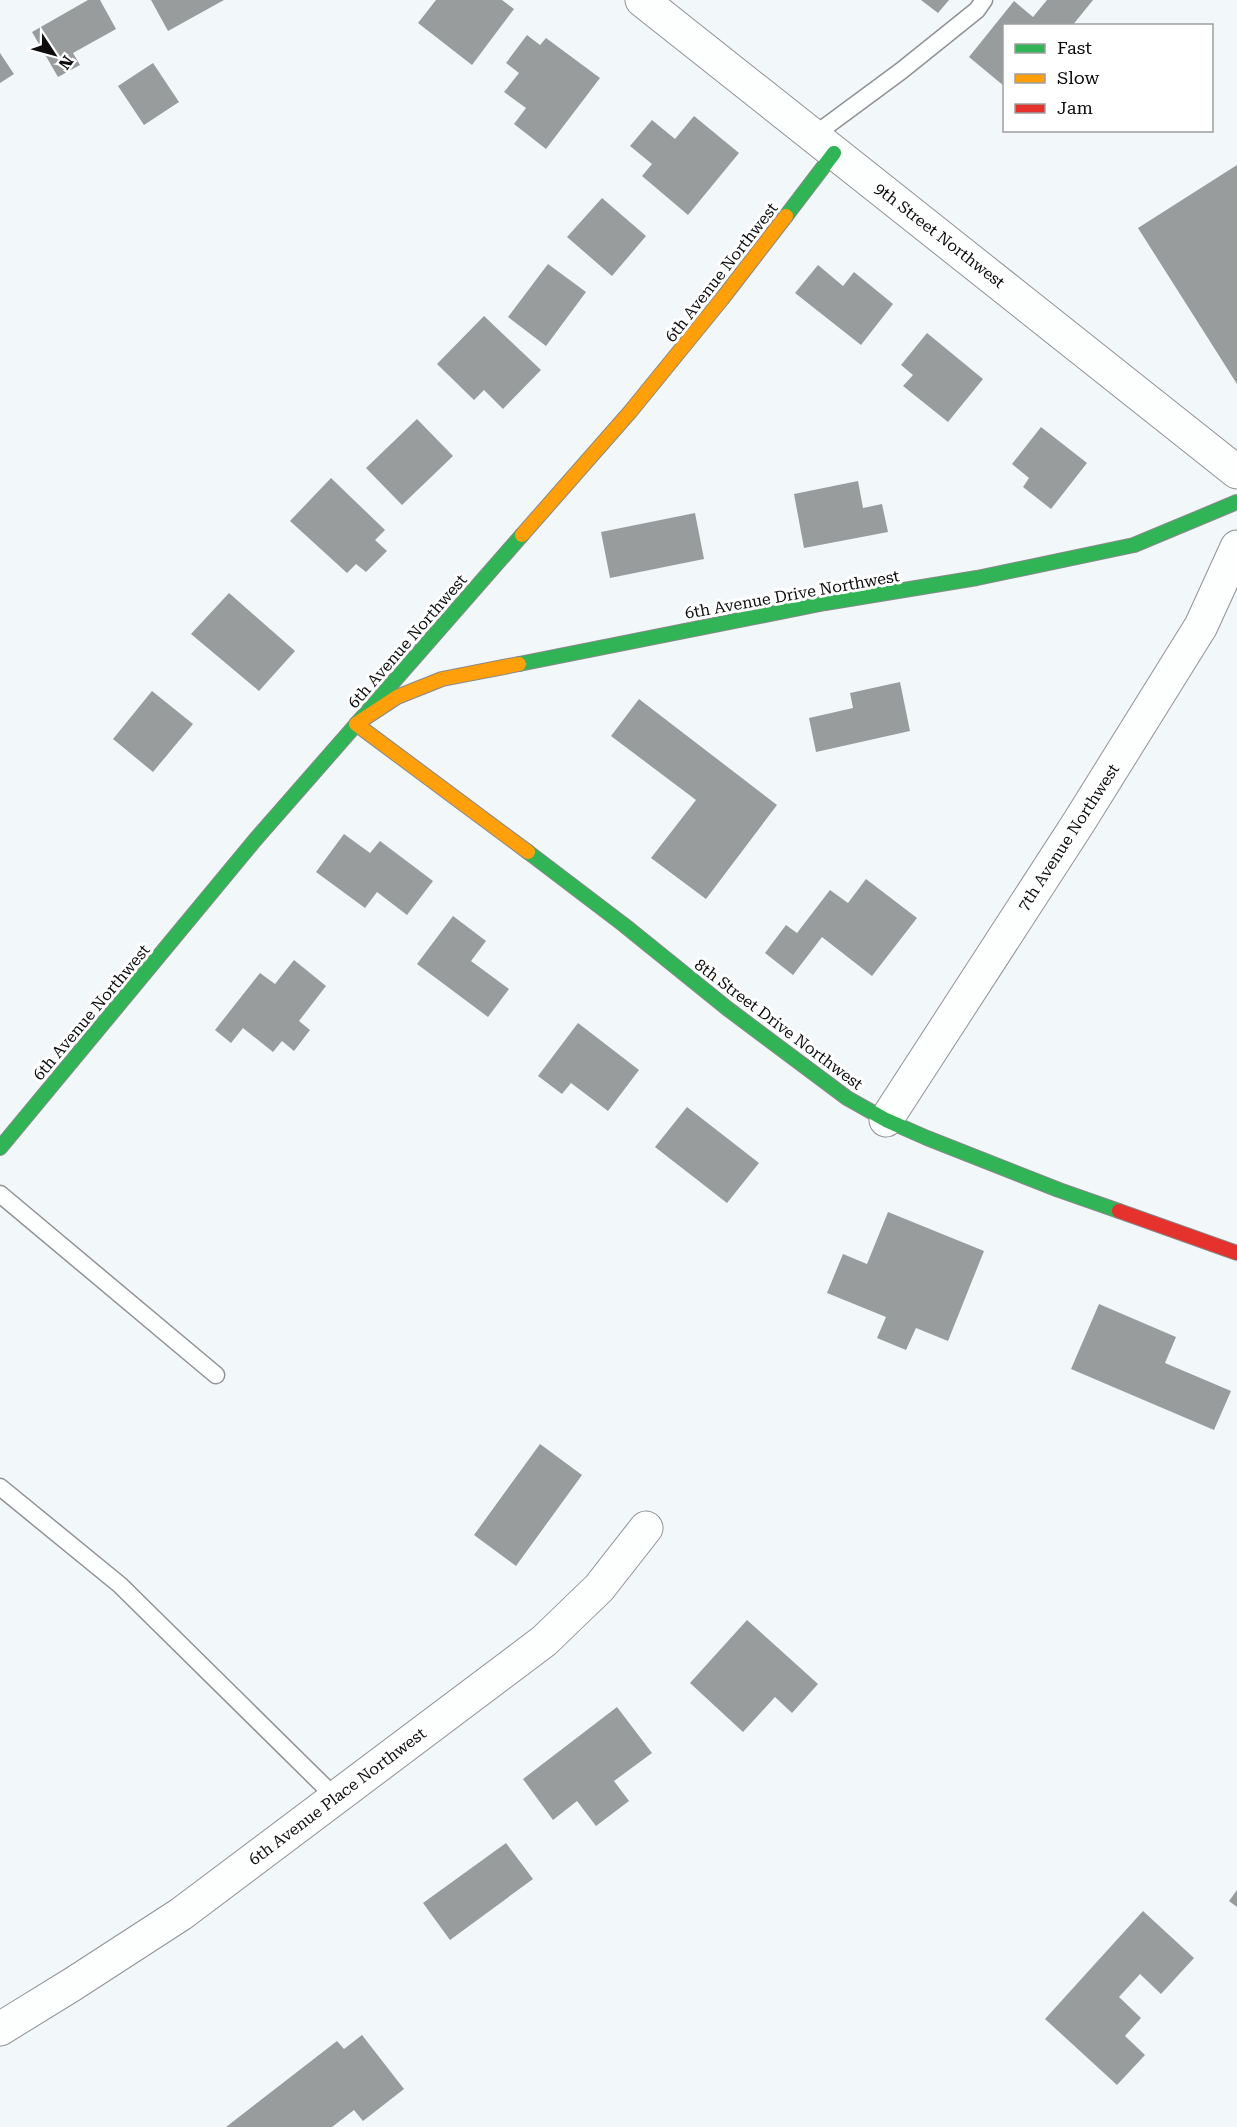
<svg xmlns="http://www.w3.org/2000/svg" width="1237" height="2127" viewBox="0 0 1237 2127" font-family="'Roboto Serif',serif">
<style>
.building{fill:#989c9d}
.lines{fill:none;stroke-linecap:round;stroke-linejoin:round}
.lane-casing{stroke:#909294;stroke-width:19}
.street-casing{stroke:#909294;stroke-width:35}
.fast-casing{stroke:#87898a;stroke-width:16}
.slow-casing{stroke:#87898a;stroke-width:16}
.jam-casing{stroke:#87898a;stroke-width:16}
.lane{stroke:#fdfefe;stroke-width:16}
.street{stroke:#fdfefe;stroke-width:33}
.fast{stroke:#30b455;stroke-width:14}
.slow{stroke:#ff9f0a;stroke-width:14}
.jam{stroke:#e5322d;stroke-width:14}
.labels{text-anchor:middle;stroke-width:6;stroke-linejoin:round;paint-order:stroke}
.street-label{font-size:16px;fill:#0d0d0d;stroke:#fff}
</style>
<rect width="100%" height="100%" fill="#f2f7fa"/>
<path class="building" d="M88 0H100L116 29 73 53 80 65 58 77 32 32Z
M151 0H224L168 31Z
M436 0H502L514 9 472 65 418 23Z
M921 0H949L938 13Z
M1047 0H1093L1072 26H1004V86L969 57 1014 1 1033 17Z
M527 35 540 45 546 38 600 78 546 149 514 124 526 108 504 92 519 73 506 63Z
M0 53 14 74 0 83Z
M153 63 179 102 144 125 118 86Z
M694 116 739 153 688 215 642 176 652 164 630 146 652 120 675 139Z
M1237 165V384L1138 228Z
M602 198 646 236 612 276 567 237Z
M548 264 586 292 546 346 508 317Z
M818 265 843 286 854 272 893 304 861 345 795 293Z
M484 316 541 370 503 409 484 390 474 400 437 364Z
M927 333 983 379 948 422 903 386 913 375 901 365Z
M417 419 453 456 402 505 366 468Z
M1041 427 1087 463 1051 509 1023 487 1029 478 1012 464Z
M331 478 385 530 375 540 387 551 366 572 356 564 347 573 290 521Z
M858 481 863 508 882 504 888 532 804 548 794 494Z
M695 513 704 559 610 578 601 532Z
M229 593 295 651 259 691 191 634Z
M900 682 910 731 816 752 809 718 853 708 850 693Z
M152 691 193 724 153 772 113 739Z
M639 699 777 805 706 899 651 858 696 800 611 736Z
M344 834 370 853 380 841 433 881 407 915 377 892 365 908 316 872Z
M866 879 917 918 872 976 822 937 793 975 765 953 786 925 797 933 830 890 848 903Z
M453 916 486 941 471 961 509 989 488 1017 417 964Z
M294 960 326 986 299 1021 310 1030 294 1051 282 1041 273 1052 243 1028 231 1043 215 1030 260 973 275 984Z
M578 1023 639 1070 608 1111 571 1083 562 1094 538 1076Z
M687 1107 759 1163 727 1203 655 1147Z
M888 1212 984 1251 948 1341 916 1328 906 1350 877 1338 886 1317 827 1293 843 1254 867 1264Z
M1099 1304 1176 1337 1165 1363 1231 1391 1214 1430 1071 1369Z
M540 1444 582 1475 516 1566 474 1535Z
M747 1620 818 1684 792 1713 775 1697 743 1732 690 1683Z
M617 1707 652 1753 614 1781 629 1801 596 1826 577 1801 553 1820 523 1779Z
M506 1843 533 1879 450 1940 423 1903Z
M1237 1890V1907L1229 1901Z
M1143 1911 1194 1958 1161 1994 1140 1974 1119 1997 1141 2018 1125 2036 1145 2055 1117 2085 1045 2019Z
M362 2035 404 2089 363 2121 354 2110 332 2127H226L337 2041 344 2049Z"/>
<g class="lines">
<defs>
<path id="lane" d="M813 136 901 71 977 10 984 0
M0 1194 216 1375
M0 1487 120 1585 335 1797"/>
<path id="street" d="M642 0C840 158 1039 313 1237 472
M886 1120 1079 822 1201 626 1237 547
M0 2029 73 1984 181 1914 544 1641 599 1588 646 1528"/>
<path id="fast" d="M786 216 834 153
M519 664 825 603 977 578 1134 545 1237 502
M528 852 624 925 728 1009 847 1098 886 1120 927 1138 1059 1190 1119 1211
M0 1148 255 840 522 535"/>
<path id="slow" d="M522 535 630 412 722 299 786 216
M519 664 442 679 397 697 356 724 528 852"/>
<path id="jam" d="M1119 1211 1237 1253"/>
</defs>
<use href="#lane" class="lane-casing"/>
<use href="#street" class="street-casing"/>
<use href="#fast" class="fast-casing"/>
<use href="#slow" class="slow-casing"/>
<use href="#jam" class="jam-casing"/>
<use href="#lane" class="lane"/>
<use href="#street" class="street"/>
<use href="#fast" class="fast"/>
<use href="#slow" class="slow"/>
<use href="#jam" class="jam"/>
</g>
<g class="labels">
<g class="street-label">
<text transform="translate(940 235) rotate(38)" y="6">9th Street Northwest</text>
<text transform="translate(721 272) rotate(-52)" y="6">6th Avenue Northwest</text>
<text transform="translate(792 594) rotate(-10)" y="6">6th Avenue Drive Northwest</text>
<text transform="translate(407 641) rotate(-49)" y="6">6th Avenue Northwest</text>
<text transform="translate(1068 837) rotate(-57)" y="6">7th Avenue Northwest</text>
<text transform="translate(91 1012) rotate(-50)" y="6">6th Avenue Northwest</text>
<text transform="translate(779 1024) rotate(37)" y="6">8th Street Drive Northwest</text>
<text transform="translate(337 1796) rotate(-37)" y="6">6th Avenue Place Northwest</text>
</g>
</g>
<rect x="1003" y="24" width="210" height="108" fill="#ffffff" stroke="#9e9e9e" stroke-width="1.5"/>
<rect x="1015" y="44" width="30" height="9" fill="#30b455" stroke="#9e9e9e" stroke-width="1.5"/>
<text x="1057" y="54" font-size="18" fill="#0d0d0d">Fast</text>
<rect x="1015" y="74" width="30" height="9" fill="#ff9f0a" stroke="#9e9e9e" stroke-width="1.5"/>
<text x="1057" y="84" font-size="18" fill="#0d0d0d">Slow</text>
<rect x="1015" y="104" width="30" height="9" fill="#e5322d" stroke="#9e9e9e" stroke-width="1.5"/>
<text x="1057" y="114" font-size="18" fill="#0d0d0d">Jam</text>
<g transform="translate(54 54) rotate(126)" stroke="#ffffff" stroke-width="4.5" paint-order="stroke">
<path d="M0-4.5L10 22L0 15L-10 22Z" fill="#0d0d0d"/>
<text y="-9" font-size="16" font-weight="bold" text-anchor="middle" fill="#0d0d0d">N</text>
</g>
</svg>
